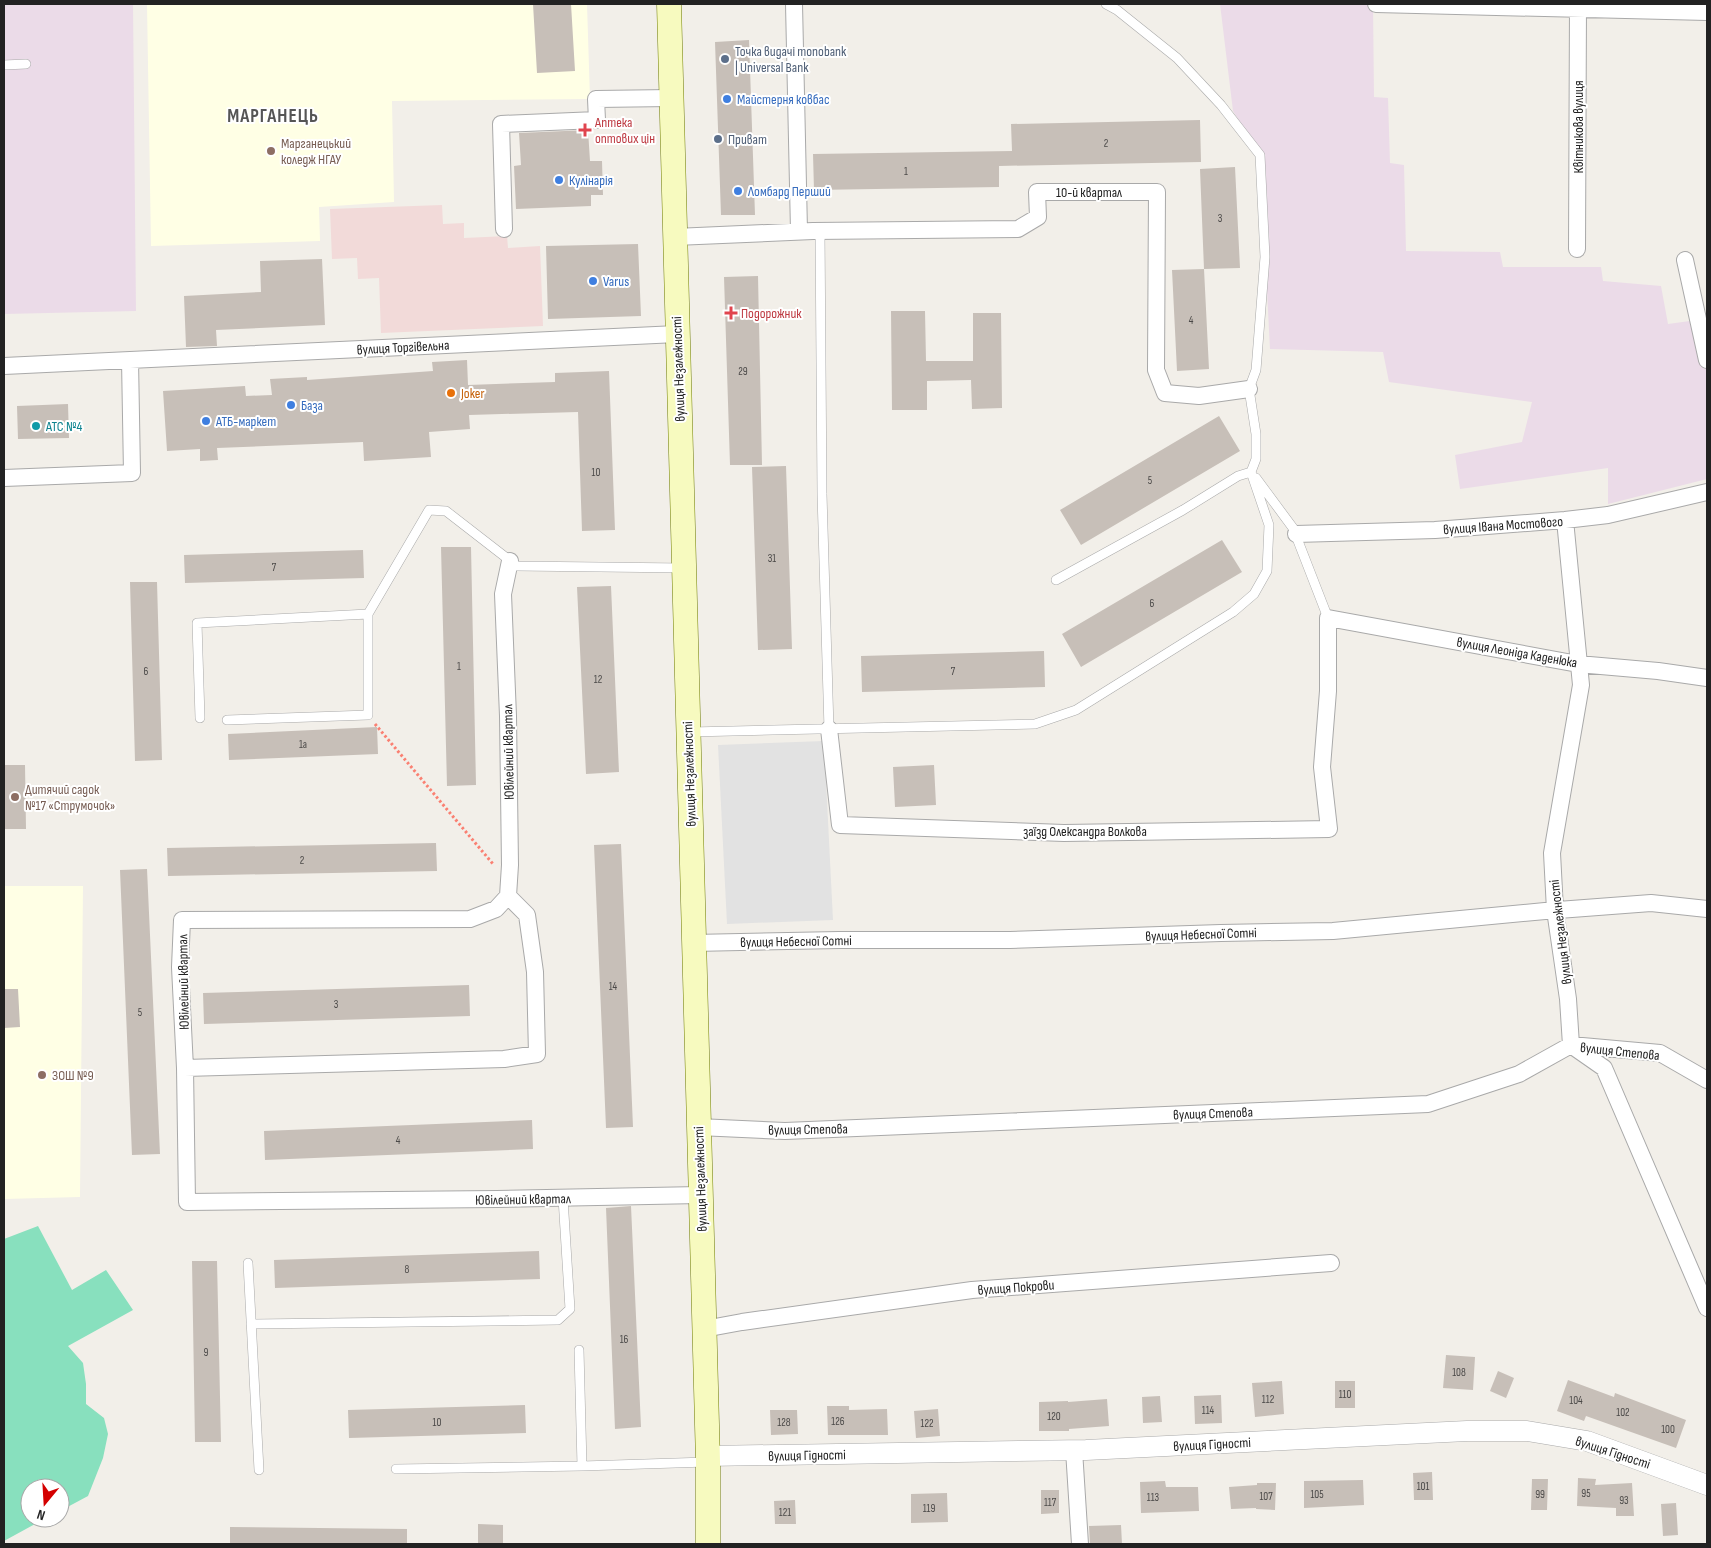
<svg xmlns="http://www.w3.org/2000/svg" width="1711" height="1548" viewBox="0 0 1711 1548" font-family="'Sofia Sans Condensed',sans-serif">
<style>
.commercial{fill:#f2dad9}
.industrial{fill:#ebdbe8}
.education{fill:#ffffe5}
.pitch{fill:#88e0be}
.parking{fill:#e2e2e2}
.building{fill:#c7bfb8}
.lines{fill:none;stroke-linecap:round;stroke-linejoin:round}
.service-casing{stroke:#a9a9a9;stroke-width:10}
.minor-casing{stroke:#a9a9a9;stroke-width:18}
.tertiary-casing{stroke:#a9a9a9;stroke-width:21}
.secondary-casing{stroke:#707d05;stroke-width:25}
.path{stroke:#fa8072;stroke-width:3;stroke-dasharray:2.5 2.5;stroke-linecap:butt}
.service{stroke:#fff;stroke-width:9}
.minor{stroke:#fff;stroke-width:16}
.tertiary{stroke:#fff;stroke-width:20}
.secondary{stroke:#f7fabf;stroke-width:24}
.service-dot{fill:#5c6f8a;stroke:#fff;stroke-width:2}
.shop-dot{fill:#3f7fe0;stroke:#fff;stroke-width:2}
.health-dot{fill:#e0444e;stroke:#fff;stroke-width:2}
.education-dot{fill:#8d6e63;stroke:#fff;stroke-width:2}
.food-dot{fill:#e8710a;stroke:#fff;stroke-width:2}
.culture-dot{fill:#0f9aa8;stroke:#fff;stroke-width:2}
.labels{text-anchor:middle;stroke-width:4;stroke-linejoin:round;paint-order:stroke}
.number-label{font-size:11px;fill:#4b4948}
.service-label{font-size:14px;fill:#4e5e75;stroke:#fff;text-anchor:start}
.shop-label{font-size:14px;fill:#366cbe;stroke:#fff;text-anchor:start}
.health-label{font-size:14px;fill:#be3a42;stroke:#fff;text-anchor:start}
.street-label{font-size:14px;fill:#222;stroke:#fff}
.education-label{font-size:14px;fill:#785e54;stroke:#fff;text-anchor:start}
.food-label{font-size:14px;fill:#c56008;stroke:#fff;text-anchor:start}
.culture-label{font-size:14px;fill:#0d838f;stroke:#fff;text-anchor:start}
.district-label{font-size:19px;font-weight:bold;letter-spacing:1px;fill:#555;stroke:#fff}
</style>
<rect width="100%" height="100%" fill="#f2efe9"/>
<path class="commercial" d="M442 205 443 224 464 223V238L507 236 508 248 540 246 543 326 381 333 379 278 358 279 357 258 332 259 330 209Z"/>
<path class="industrial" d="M4 4H133L136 311 4 314Z
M1220 4H1373L1374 97 1388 98 1390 163 1404 165 1406 251 1500 252 1503 267H1601L1603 281 1661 286 1668 324 1697 320 1707 342V479L1608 504V468L1460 489 1455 455 1522 442 1532 402 1389 382 1383 352 1270 349 1260 155 1233 111Z"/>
<path class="education" d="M147 4H587L590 99 392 101 394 202 319 207 320 241 151 246Z
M4 886H83L80 1197 4 1199Z"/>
<path class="pitch" d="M38 1226 72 1290 106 1270 133 1310 68 1346 83 1363 86 1384V1404L104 1418 108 1434 103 1458 88 1496 60 1511V1488H30V1518H46L4 1541V1239Z"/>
<path class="parking" d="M824 741 833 920 727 924 718 745Z"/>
<path class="building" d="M533 4H571L575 71 537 73Z
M749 40 755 215H721L715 42Z
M1200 120 1201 162 999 166V187L814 190 813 154 1012 151 1011 124Z
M588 130 590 161H602L603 195H591V206L516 209 514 166 521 165 519 133Z
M1235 167 1240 268 1204 269 1200 169Z
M638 244 641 316 548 319 546 246Z
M322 259 325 325 216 330 217 346 186 347 184 296 261 292 260 261Z
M1204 269 1209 369 1177 371 1172 270Z
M758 276 762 465H730L724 277Z
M891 311H925L926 361H973V313H1001L1002 408 972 409 971 380 927 381V410H892Z
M467 360 468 385 555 382V373L609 371 615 530 582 531 578 412 469 415 470 429 429 432 431 457 364 461 363 442 217 448 218 460 200 461V449L167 451 163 391 245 386 246 396 272 395 270 379 307 377V380L433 371 432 362Z
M68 404 69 438 18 439 17 406Z
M1219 416 1240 451 1081 545 1060 510Z
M786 466 792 649 758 650 752 467Z
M1222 540 1242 572 1081 667 1062 634Z
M441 547H471L476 785 447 786Z
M363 550 364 578 185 583 184 555Z
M130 582H157L162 760 135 761Z
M611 586 619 772 586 774 577 587Z
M1044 651 1045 687 862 692 861 656Z
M377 727 378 754 229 760 228 734Z
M4 765H25L26 829H4Z
M934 765 936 805 895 807 893 767Z
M436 843 437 871 168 876 167 848Z
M621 844 633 1127 606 1128 594 845Z
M147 869 160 1154 132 1155 120 870Z
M469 985 470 1016 204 1024 203 993Z
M4 989H18L20 1027 4 1028Z
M532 1120 533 1149 265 1160 264 1131Z
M631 1206 641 1427 615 1429 606 1208Z
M539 1251 540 1279 275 1288 274 1260Z
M192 1261H217L221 1442H195Z
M1446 1355 1475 1357 1473 1390 1443 1388Z
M1498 1371 1514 1378 1506 1398 1490 1391Z
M1568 1380 1614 1397 1615 1393 1686 1420 1676 1448 1586 1416 1584 1421 1557 1411Z
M1282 1381 1284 1414 1255 1417 1252 1383Z
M1335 1381H1355V1408H1335Z
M1221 1395 1222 1423 1195 1424 1194 1396Z
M1160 1396 1162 1422 1143 1423 1142 1397Z
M1107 1399 1109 1426 1069 1429V1431H1039V1402L1068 1401V1402Z
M525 1405 526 1433 349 1438 348 1410Z
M827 1406H849V1410L887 1409 888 1435H828Z
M938 1409 940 1436 916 1438 914 1411Z
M770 1410H797L798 1434 771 1435Z
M1432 1472 1433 1500H1414L1413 1473Z
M1578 1478 1596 1479 1595 1485 1632 1483 1634 1516H1616V1508L1577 1506Z
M1532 1479H1548L1547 1510H1531Z
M1363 1480 1364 1505 1304 1508V1481Z
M1165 1481 1166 1487H1198L1199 1511 1141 1513 1140 1482Z
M1257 1483H1276L1275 1510 1256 1509V1508L1231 1509 1229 1487 1257 1485Z
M1041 1490H1059V1513L1041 1514Z
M947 1493 948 1522 911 1523V1494Z
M795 1500 796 1524H775L774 1501Z
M1676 1503 1678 1535 1663 1536 1661 1504Z
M478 1524 503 1525V1544H478Z
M1121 1525 1122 1544H1090L1089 1526Z
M230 1527 407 1529V1544H230Z"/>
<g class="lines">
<defs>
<path id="service" d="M4 65 26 64
M820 231 822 494 829 729
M1256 478 1293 528 1328 618
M1056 580 1183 510 1238 476 1251 472 1256 459V434L1249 389 1256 370 1265 257 1260 155 1221 105 1177 58 1117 10 1106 4
M200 718 197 623 368 614
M227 720 368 715V614L429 510 446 511 517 566 683 568
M691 732 1035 724 1076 710 1233 612 1254 594 1267 571 1269 525 1251 472
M248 1263 259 1470
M251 1324 558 1320 570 1309 563 1198
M579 1350 582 1466
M396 1469 582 1466 707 1462"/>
<path id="minor" d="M794 4 799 231
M1376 4 1707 12
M504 229 501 124 597 120 596 99 671 98
M675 237 813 231 1018 229 1038 217 1037 192H1157L1156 370 1165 393 1199 396 1249 389
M1577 249 1578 4
M1685 260 1707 360
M4 366 677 334
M4 478 132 473 130 360
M1565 520 1581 685 1552 853 1555 910 1568 999 1571 1045 1604 1068 1707 1308
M1296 534 1435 530 1565 520 1608 515 1707 492
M510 561 503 594 508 716 510 865 508 896 496 909 470 919 182 920 180 967 185 1068 187 1202 497 1199 700 1195
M829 729 840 825 1064 833 1329 829 1322 767 1328 691V618L1578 664 1658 671 1707 678
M693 943 839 940H1010L1221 933 1333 931 1545 911 1651 903 1707 909
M185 1068 504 1059 537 1054 535 972 527 915 508 896
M698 1127 785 1131 1428 1104 1519 1074 1571 1045 1660 1053 1707 1080
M704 1329 742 1322 972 1290 1331 1263
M1074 1450 1080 1544"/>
<path id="tertiary" d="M707 1456 1086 1450 1467 1431H1527L1587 1441 1707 1485"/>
<path id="secondary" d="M669 4 708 1462V1544"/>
</defs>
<use href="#service" class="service-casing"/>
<use href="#minor" class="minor-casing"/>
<use href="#tertiary" class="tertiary-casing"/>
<use href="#secondary" class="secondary-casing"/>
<path class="path" d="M375 724 493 864"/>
<use href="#service" class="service"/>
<use href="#minor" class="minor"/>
<use href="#tertiary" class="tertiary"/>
<use href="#secondary" class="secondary"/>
</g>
<g class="service-dot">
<circle cx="725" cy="59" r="5"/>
<circle cx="718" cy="139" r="5"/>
</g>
<g class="shop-dot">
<circle cx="727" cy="99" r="5"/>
<circle cx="559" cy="180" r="5"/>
<circle cx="738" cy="191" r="5"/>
<circle cx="593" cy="281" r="5"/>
<circle cx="291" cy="405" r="5"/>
<circle cx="206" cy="421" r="5"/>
</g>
<g class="health-dot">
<path d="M582.5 122.5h5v5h5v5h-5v5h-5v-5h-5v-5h5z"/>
<path d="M728.5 305.5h5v5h5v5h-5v5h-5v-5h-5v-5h5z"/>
</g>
<g class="education-dot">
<circle cx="271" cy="151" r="5"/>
<circle cx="15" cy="797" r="5"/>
<circle cx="42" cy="1075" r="5"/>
</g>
<circle class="food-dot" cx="451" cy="393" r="5"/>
<circle class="culture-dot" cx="36" cy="426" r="5"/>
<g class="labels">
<g class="number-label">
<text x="1106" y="147">2</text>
<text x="906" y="175">1</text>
<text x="1220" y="222">3</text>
<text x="1191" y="324">4</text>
<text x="743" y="375">29</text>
<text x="596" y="476">10</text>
<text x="1150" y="484">5</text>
<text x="772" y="562">31</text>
<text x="274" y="571">7</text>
<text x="1152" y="607">6</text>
<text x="459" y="670">1</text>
<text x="146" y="675">6</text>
<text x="953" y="675">7</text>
<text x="598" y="683">12</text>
<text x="303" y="748">1а</text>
<text x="302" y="864">2</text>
<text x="613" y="990">14</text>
<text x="336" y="1008">3</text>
<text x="140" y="1016">5</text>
<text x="398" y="1144">4</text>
<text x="407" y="1273">8</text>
<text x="624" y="1343">16</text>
<text x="206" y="1356">9</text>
<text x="1459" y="1376">108</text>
<text x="1345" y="1398">110</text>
<text x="1268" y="1403">112</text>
<text x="1576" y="1404">104</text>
<text x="1208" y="1414">114</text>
<text x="1623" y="1416">102</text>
<text x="1054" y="1420">120</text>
<text x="838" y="1425">126</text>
<text x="437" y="1426">10</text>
<text x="784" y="1426">128</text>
<text x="927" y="1427">122</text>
<text x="1668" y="1433">100</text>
<text x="1423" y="1490">101</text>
<text x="1586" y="1497">95</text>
<text x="1317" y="1498">105</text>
<text x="1540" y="1498">99</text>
<text x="1266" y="1500">107</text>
<text x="1153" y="1501">113</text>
<text x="1624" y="1504">93</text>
<text x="1050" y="1506">117</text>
<text x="929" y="1512">119</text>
<text x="785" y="1516">121</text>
</g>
<g class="service-label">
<text x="735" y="56">Точка видачі monobank<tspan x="735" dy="16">| Universal Bank</tspan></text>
<text x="728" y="144">Приват</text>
</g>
<g class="shop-label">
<text x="737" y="104">Майстерня ковбас</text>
<text x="569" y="185">Кулінарія</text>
<text x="748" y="196">Ломбард Перший</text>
<text x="603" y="286">Varus</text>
<text x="301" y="410">База</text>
<text x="216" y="426">АТБ-маркет</text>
</g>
<g class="health-label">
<text x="595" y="127">Аптека<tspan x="595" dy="16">оптових цін</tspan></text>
<text x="741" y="318">Подорожник</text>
</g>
<g class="street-label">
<text transform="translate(1578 127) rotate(-90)" y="5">Квітникова вулиця</text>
<text x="1089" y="197">10-й квартал</text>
<text transform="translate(403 347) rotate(-3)" y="5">вулиця Торгівельна</text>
<text transform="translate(678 369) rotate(-92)" y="5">вулиця Незалежності</text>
<text transform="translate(1503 525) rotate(-4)" y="5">вулиця Івана Мостового</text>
<text transform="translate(1517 652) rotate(10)" y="5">вулиця Леоніда Каденюка</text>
<text transform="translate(508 752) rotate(-91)" y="5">Ювілейний квартал</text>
<text transform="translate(689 774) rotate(-92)" y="5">вулиця Незалежності</text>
<text x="1085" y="836">заїзд Олександра Волкова</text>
<text transform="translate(1560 932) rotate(-97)" y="5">вулиця Незалежності</text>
<text transform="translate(1201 934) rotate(-2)" y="5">вулиця Небесної Сотні</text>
<text transform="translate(796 941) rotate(-1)" y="5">вулиця Небесної Сотні</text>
<text transform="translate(183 982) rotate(-91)" y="5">Ювілейний квартал</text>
<text transform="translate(1620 1051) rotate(6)" y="5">вулиця Степова</text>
<text transform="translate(1213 1113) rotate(-2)" y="5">вулиця Степова</text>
<text transform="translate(808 1129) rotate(-1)" y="5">вулиця Степова</text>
<text transform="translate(700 1179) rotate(-92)" y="5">вулиця Незалежності</text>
<text transform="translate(523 1199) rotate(-1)" y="5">Ювілейний квартал</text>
<text transform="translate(1016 1287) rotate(-4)" y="5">вулиця Покрови</text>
<text transform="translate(1212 1444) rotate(-3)" y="5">вулиця Гідності</text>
<text transform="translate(1613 1452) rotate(18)" y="5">вулиця Гідності</text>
<text transform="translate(807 1455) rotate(-1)" y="5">вулиця Гідності</text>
</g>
<g class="education-label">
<text x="281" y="148">Марганецький<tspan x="281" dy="16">коледж НГАУ</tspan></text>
<text x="25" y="794">Дитячий садок<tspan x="25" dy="16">№17 «Струмочок»</tspan></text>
<text x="52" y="1080">ЗОШ №9</text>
</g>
<g class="food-label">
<text x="461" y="398">Joker</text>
</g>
<g class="culture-label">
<text x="46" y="431">АТС №4</text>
</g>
<g class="district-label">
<text x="273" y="122">МАРГАНЕЦЬ</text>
</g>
</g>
<rect width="1711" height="1548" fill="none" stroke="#222222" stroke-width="10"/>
<g transform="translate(45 1503) rotate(198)"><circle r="24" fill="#ffffff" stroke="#a7a7a7"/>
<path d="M0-4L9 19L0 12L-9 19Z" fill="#d40000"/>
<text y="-8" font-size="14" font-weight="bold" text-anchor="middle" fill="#222222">N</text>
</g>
</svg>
